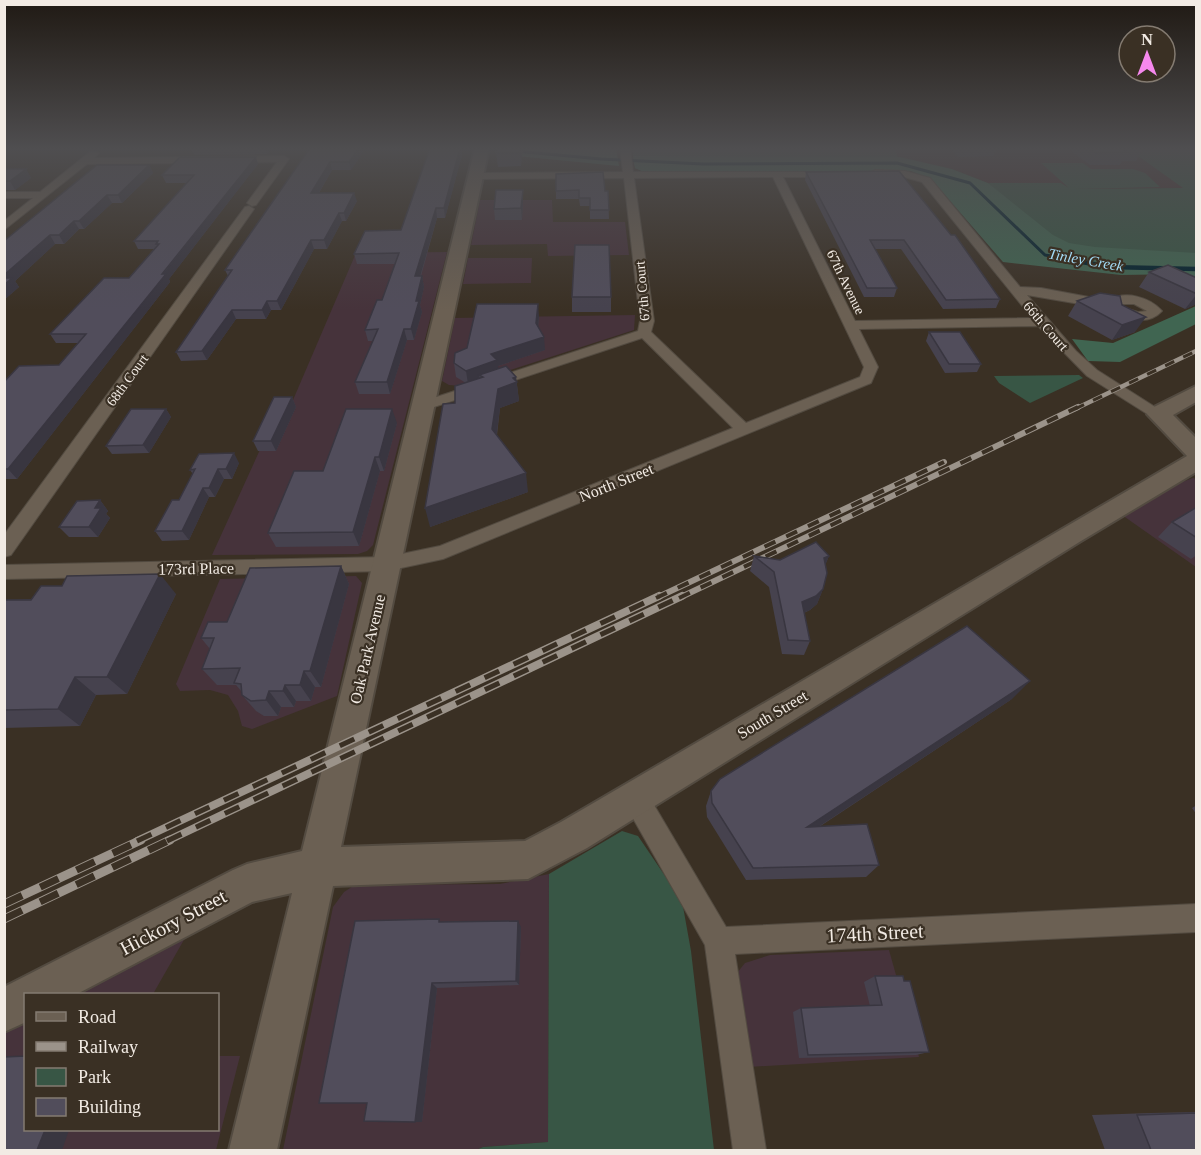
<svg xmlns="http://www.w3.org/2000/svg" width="1201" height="1155" viewBox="0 0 1201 1155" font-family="'Times New Roman',serif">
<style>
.commercial{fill:#46333b}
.education{fill:#483334}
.green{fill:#385645}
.forest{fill:#406551}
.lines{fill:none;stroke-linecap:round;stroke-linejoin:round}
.stream-far1{stroke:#02222e;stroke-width:3}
.stream{stroke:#02222e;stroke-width:4.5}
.street-casing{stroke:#534b41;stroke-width:2}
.secondary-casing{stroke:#534b41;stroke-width:4}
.street{fill:#6b6053;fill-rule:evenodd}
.secondary{fill:#6b6053;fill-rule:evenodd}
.rail-far3-casing{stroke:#9b938a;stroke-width:4.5}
.rail-far2-casing{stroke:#9b938a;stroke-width:6}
.rail-far1-casing{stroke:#9b938a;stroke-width:8}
.rail-casing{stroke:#9b938a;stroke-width:9}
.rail-far3{stroke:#3a3024;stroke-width:3;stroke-dasharray:10;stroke-linecap:butt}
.rail-far2{stroke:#3a3024;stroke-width:4;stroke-dasharray:12;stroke-linecap:butt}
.rail-far1{stroke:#3a3024;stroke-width:5;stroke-dasharray:16;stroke-linecap:butt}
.rail{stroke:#3a3024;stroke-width:7;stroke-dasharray:20;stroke-linecap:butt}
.wall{fill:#46424e}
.shaded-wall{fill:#393640}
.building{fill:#514d5b;stroke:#393640;stroke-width:1.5}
.labels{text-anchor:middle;stroke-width:4.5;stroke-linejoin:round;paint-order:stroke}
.far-street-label{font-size:14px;fill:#f2ebe4;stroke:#3a3024}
.far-water-label{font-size:15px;font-style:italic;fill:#a4dcf7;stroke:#3a3024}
.street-label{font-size:16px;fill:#f2ebe4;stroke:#3a3024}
.near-street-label{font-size:20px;fill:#f2ebe4;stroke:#3a3024}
</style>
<rect width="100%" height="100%" fill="#3a3024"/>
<path class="commercial" d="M480 200H552L553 222H625L629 255 548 256 547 244 471 245Z
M447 252 373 545 367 551 358 554 212 555 279 408 290 407 356 253Z
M468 258H532L531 283 463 284Z
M635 315 634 330 461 386 449 385 442 381 455 318Z
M1193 478 1196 479V567L1122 515 1176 484Z
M356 576 362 583 337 696 252 729 242 726 238 711 228 695 210 690 180 691 176 684 220 579Z
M549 874 548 1142 483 1147 476 1150H283L333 907 344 892 355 885 500 884Z
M185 938 153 994H76Z
M889 950 919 1057 748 1067 733 978 745 963 770 955Z
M25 1020 26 1130H218V1056H240L216 1150H5V1031Z"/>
<path class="education" d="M895 148H1127L1184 188 1074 189 1067 187 1061 183H988L952 169 898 157Z"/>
<path class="green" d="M632 148H895L902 170 642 171 635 168Z
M1127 148H1196V258L1067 260 988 183H1061L1069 188 1041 163H1083L1091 169H1133L1145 173 1160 187 1073 189 1183 188Z
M1079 375 1083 378 1030 403 999 383 994 376Z
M622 831 638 836 682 901 691 951 714 1150H476L483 1147 548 1142 549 874Z"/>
<path class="forest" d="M495 148H616L619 166 495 154Z
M633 156 900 157 952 169 988 183 1053 235 1069 243 1095 247 1196 253V279L1184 274 1121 275 1003 262 932 180 911 171H642L635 168Z
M1196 306V324L1120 362 1088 361 1072 339 1113 343Z"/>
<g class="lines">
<path class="stream-far1" d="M466 148 504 150
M515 151 601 159 703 164 897 163 970 183 1045 255 1084 262"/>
<path class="stream" d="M1076 261 1111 267 1196 269"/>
<defs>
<path id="street" d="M620 148H630L633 172H835L836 174 831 177H783L855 321 1032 318 922 182 904 177 875 176 870 173 875 170 905 171 930 178 1020 287 1041 288 1110 301C1124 289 1151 298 1162 311 1149 325 1132 320 1116 314L1115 310 1027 295 1076 351 1097 370 1166 414 1164 417H1152L1087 376 1038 326 859 329 878 367 871 383 443 559 387 571 4 579V565L387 557 440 546 733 428 642 338 428 409H418L415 406 418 403 638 331 640 321 624 178 476 179 471 176 476 173 623 172ZM773 177 864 367 860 377 746 423 651 332 654 321 634 178ZM1122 304H1134L1147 311 1138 312 1121 307Z
M91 151 99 153 94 158 284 156 289 159 256 205 252 206 247 203 277 162 87 164 4 230V221L33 198H4V192H40Z
M249 206 254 209 11 555 4 557V535L245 207Z
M635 785 644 788 726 927 1196 904V932L735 954 766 1150H733L705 945 626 806 623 797 626 788Z"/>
<path id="secondary" d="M475 148H489L341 847 525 841 561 822 1187 456 1147 414 1150 409 1196 386V402L1173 415 1196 438V472L1081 541 587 848 528 879 333 886 277 1150H229L292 893 252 902 77 994H26V1022L4 1032V987L233 870 247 864 302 851Z"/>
</defs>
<use href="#street" class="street-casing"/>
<use href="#secondary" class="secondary-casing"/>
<use href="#street" class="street"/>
<use href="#secondary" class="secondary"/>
<defs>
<path id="rail-far3" d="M1075 409 1196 351"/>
<path id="rail-far2" d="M656 598 944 462
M679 598 1078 407"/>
<path id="rail-far1" d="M137 841 659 596
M167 841 682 596"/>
<path id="rail" d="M4 904 141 840
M4 919 170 840"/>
</defs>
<use href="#rail-far3" class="rail-far3-casing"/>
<use href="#rail-far2" class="rail-far2-casing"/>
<use href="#rail-far1" class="rail-far1-casing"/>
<use href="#rail" class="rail-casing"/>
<use href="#rail-far3" class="rail-far3"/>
<use href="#rail-far2" class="rail-far2"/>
<use href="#rail-far1" class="rail-far1"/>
<use href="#rail" class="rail"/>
</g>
<path class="wall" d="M191 148H271L267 154 194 155Z
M310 148H362L363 152 351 170H332L319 193 357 201 346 221H342L327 249H314L281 310H271L266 319H236L207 360 181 361 176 352 228 276 225 270Z
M430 148H461L462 155 445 218H437L421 276H422L424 287 420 305 422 312 414 340H407L390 394H359L355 382 373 341H368L365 330 382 300 395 264H357L354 254 401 230Z
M523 148 521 166 498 167 496 153Z
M950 148H997L993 156 958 157Z
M1061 148H1143L1136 161H1122L1120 165H1090L1070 150H1063Z
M258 164 169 279 170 282 17 479H4V382L59 365 78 343H56L50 334 129 278 154 249H138L134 241 187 183H166L162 175Z
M149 165 153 173 122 203H112L84 229H79L64 244H55L15 281 19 287 4 300V241Z
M4 169H26L31 178 15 190H4Z
M806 172 1000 299 996 308 943 309 901 249H875L897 288 894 297H864L805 180Z
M556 191H608L609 219H590V206H580L579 199H556Z
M523 201 522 220H495L494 209Z
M1149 272 1197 278V304L1185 309 1139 287Z
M572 297H611V312H572Z
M1077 301 1122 305 1135 332 1112 340 1068 316Z
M539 317 538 327 545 350 498 366V368L516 377 519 401 500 408 497 435 528 492 430 527 455 403 466 383 456 377 454 363 467 348Z
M929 332 981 364 977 372 945 373 926 341Z
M292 397 296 407 276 451H258L253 441Z
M166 409 171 417 149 453 112 454 106 446Z
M397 423 384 471H380L359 546 276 547 268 533Z
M239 463 232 479H224L215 497H209L189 540 162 541 155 531 179 500 193 474 190 470Z
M100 500 108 511 106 514 110 518 98 537H69L59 527Z
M1197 507V555L1191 559 1158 537 1172 522Z
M754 556 780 560 829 556 825 565 823 589 817 604 810 610 804 613 810 641 804 655 782 654 769 587 750 571Z
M341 566 349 584 321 687H315L311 701H296L294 707H281L278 716H264L256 711 242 695V692L236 685H217L202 669 210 649 201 638 227 622Z
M176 594 127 694 96 695 80 726 4 728V600Z
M1012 699 819 827 879 865 866 877 746 880 707 817 706 806 711 791Z
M1197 805V815L1192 808Z
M442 922 521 927 519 985 437 988 422 1122 367 1103H319Z
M875 976 929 1052 916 1055 799 1058 793 1012 801 1008 870 1006 864 982Z
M1197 1112V1150H1089H1105L1092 1115 1150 1113Z"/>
<path class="shaded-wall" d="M264 148H271L267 154Z
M359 148H362L363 152 351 170 349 162Z
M460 148H461L462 155 445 218 444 208Z
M521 148H523L521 166 520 153Z
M256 157 258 164 169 279 170 282 17 479 8 469Z
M330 162 332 170 314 201 311 193Z
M149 165 153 173 122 203 118 195Z
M26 169 31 178 15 190 10 181Z
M523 190V201L522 220 521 208Z
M354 193 357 201 346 221 344 213Z
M107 195 112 203 84 229 79 221Z
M436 208 437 218 417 287 415 276Z
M339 213 342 221 327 249 324 240Z
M74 221 79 229 64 244 59 235Z
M50 235 55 244 15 281 19 287 4 300V275Z
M311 240 314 249 281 310 277 301Z
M422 276 424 287 420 305 422 312 414 340 411 329 416 301Z
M1197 294V304L1185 309Z
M267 301 271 310 266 319 262 310Z
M538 304 539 317 537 337 536 323Z
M232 310 236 319 207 360 202 351Z
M1146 317 1135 332 1112 340 1122 325Z
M404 329 407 340 390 394 387 382Z
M544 337 545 350 498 366 499 374 483 377 479 375 480 380 468 384 466 371 491 354Z
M516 377 519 401 500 408 495 447 492 429 498 389Z
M292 397 296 407 276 451 271 441Z
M166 409 171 417 149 453 143 445Z
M392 409 397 423 384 471 379 457Z
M234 453 239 463 232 479 226 469Z
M375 457 380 471 359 546 353 532Z
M218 469 224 479 215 497 209 488Z
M526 473 528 492 430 527 425 508Z
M203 488 209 497 189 540 182 531Z
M100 500 108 511 106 514 110 518 98 537 89 527 95 508Z
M829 556 823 571 824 558Z
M341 566 349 584 321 687 310 671Z
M160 574 176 594 127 694 107 677Z
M823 589 817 604 810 610 796 616 802 602Z
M304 671 315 687 311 701 300 685Z
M75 677 96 695 80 726 58 709Z
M1030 681 1012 699 797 841 807 827Z
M285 685 296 701 294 707 283 691Z
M269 691 281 707 278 716 266 700Z
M518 921 521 927 519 985 516 981Z
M432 983 437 988 422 1122H415Z
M45 1130H69L62 1150H37Z"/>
<path class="building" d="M310 148H359L349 162H330L311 193H354L344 213H339L324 240H311L277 301H267L262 310H232L202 351 176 352 232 270H225Z
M430 148H460L444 208H436L415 276H422L416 301H419L411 329H404L387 382H355L378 329 365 330 377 300H382L399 253 354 254 365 231 401 230Z
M498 148H521L520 153H496Z
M1090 148H1143L1122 149 1127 152 1096 153Z
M180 157H256L162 274H166L8 469H4V382L19 366 59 365 86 334H50L104 278H129L159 244H156L158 241H134L194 175H162Z
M97 165H149L118 195H107L79 221H74L59 235H50L4 275V241Z
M4 169H26L10 181H4Z
M899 171 951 235H955L1000 299 946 300 904 240H870L897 288H867L806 172Z
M603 172 605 191H608L609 210H590V198H579V190L556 191V174Z
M496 190H523L521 208 494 209Z
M575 245H609L611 297H572Z
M1168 265 1197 278V294L1149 272Z
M4 278H12L4 285Z
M1100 293 1120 296 1122 305 1146 317 1122 325 1077 301Z
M477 304H538L536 323 544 337 491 354 497 360 466 371 454 363 455 353 467 348Z
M929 332H960L981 364H949Z
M506 366 516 377 513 378 517 382 498 389 492 429 526 473 425 508 443 404 455 403V386L483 377 479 375Z
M274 397H292L271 441H253Z
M131 409H166L143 445 106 446Z
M346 409H392L379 457H375L353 532 268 533 294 471H323Z
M234 453 226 469H218L209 488H203L182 531H155L172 500H179L195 469 190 470 199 454Z
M100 500 95 508H101L89 527H59L77 501Z
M1197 507V538L1172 522Z
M816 542 829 556 824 558 827 573 823 589 816 596 802 602 810 641 788 640 774 572 754 556 780 560Z
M341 566 310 671H304L300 685H285L283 691H269L266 700 251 701 242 695 241 684 234 683 240 668 202 669 214 638H201L208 622H227L250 568Z
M160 574 107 677H75L58 709 4 710V600H31L41 586H62L67 576Z
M967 626 1030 681 807 827 867 824 879 865 753 868 712 803 711 791 720 779Z
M439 919V922L518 921 516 981 432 983 415 1122 364 1121 367 1103H319L355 921Z
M875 976H903L904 981H910L929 1052 808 1055 801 1008 882 1005Z
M26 1056V1130H45L37 1150H4V1057Z
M1197 1113V1150H1151L1137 1115Z"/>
<linearGradient id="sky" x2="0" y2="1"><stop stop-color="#201a14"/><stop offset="0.48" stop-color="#4f4e50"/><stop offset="1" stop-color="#4f4e50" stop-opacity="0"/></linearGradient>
<rect width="1201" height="310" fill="url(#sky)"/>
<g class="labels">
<g class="far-street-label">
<text transform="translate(846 282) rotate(64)" y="5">67th Avenue</text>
<text transform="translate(642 291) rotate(-95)" y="5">67th Court</text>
<text transform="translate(1046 326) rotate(49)" y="5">66th Court</text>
<text transform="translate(127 380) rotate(-54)" y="5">68th Court</text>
</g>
<g class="far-water-label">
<text transform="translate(1086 260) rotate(10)" y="5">Tinley Creek</text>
</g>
<g class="street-label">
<text transform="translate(616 482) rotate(-22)" y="6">North Street</text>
<text transform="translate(196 568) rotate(-1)" y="6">173rd Place</text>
<text transform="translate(367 649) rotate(-77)" y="6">Oak Park Avenue</text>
<text transform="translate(772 714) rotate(-31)" y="6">South Street</text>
</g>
<g class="near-street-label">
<text transform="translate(173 922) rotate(-28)" y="7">Hickory Street</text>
<text transform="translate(875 933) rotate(-3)" y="7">174th Street</text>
</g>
</g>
<rect width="1201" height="1155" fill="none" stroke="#f2ebe4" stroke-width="12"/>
<rect x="24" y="993" width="195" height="138" fill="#3a3024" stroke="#847b71" stroke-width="1.5"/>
<rect x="36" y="1012" width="30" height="9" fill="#6b6053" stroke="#847b71" stroke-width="1.5"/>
<text x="78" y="1023" font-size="18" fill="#f2ebe4">Road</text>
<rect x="36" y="1042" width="30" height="9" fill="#9b938a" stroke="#847b71" stroke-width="1.5"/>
<text x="78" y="1053" font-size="18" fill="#f2ebe4">Railway</text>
<rect x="36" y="1068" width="30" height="18" fill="#385645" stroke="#847b71" stroke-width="1.5"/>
<text x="78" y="1083" font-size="18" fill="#f2ebe4">Park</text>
<rect x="36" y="1098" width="30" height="18" fill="#514d5b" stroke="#847b71" stroke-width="1.5"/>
<text x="78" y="1113" font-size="18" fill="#f2ebe4">Building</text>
<g transform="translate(1147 54)"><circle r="28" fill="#3a3024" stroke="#847b71" stroke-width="1.5"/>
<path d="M0-4.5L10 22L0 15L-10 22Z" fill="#f688ed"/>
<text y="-9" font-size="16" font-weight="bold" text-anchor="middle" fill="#f2ebe4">N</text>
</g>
</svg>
